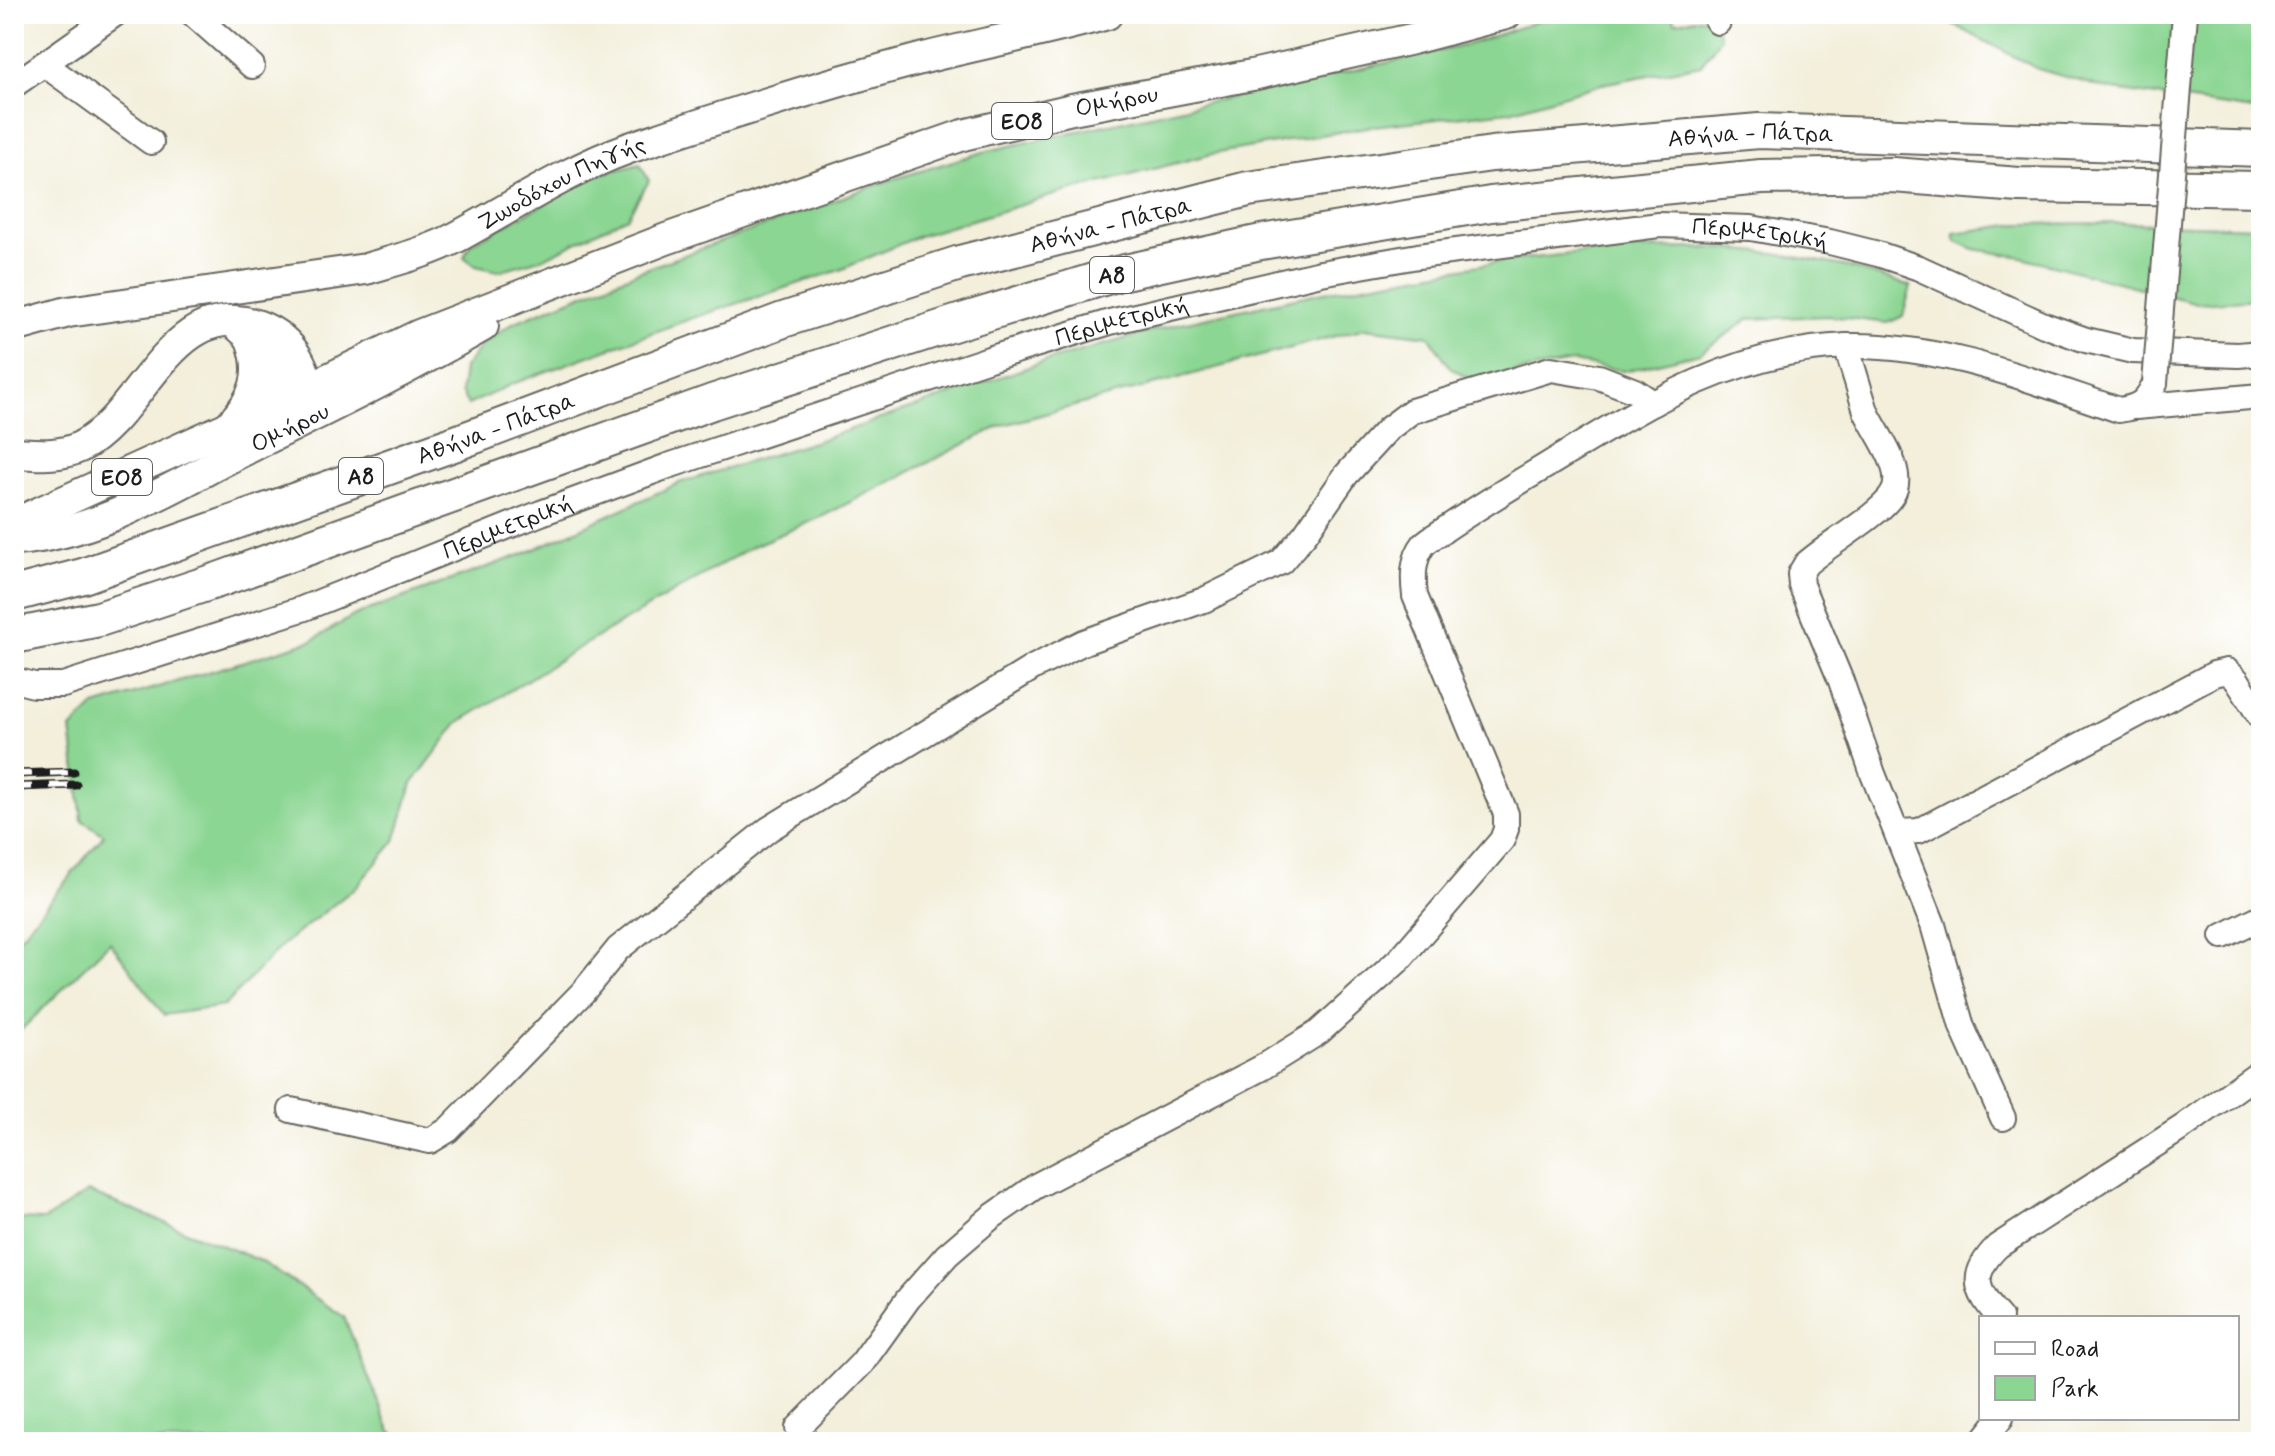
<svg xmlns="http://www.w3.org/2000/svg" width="2275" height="1456" viewBox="0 0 2275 1456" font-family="Mynerve,sans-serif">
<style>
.green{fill:#8bd693;stroke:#547958;stroke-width:2}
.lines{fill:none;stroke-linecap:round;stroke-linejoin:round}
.minor-casing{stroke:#67665f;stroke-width:28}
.major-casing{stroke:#67665f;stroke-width:34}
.highway-casing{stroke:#67665f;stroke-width:38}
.minor{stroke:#fff;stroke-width:24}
.major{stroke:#fff;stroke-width:30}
.highway{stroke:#fff;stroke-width:34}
.rail-casing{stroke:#1c1c1c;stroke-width:9}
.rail{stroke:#fff;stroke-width:6;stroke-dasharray:18;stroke-linecap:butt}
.minor-bridge-casing{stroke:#67665f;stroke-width:28;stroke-linecap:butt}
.minor-bridge{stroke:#fff;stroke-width:24}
.labels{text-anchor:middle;stroke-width:7;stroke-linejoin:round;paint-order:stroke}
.shield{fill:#fff;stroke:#606060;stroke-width:2}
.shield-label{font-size:22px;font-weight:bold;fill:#1c1c1c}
.street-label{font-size:24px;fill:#1c1c1c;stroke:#fff}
</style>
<rect width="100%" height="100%" fill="#fff"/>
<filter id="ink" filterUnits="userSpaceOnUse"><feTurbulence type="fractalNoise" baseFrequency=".0125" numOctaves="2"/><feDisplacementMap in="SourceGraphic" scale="16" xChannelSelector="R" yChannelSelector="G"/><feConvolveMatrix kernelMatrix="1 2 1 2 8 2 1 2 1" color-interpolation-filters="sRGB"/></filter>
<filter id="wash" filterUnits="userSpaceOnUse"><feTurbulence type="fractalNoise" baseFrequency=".006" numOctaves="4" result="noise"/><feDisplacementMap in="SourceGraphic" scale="32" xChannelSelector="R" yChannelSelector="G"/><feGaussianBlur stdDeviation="1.8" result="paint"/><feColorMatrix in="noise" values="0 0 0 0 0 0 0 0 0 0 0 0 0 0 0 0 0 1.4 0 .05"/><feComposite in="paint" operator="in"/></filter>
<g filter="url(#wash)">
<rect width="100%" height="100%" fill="#f3efdb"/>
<path class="green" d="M1559 14H1671L1675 22 1714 16 1720 38 1701 65 1602 84 1510 111 1373 126 1212 154 1061 193 919 236 840 270 690 319 512 384 468 405 461 392 464 368 482 344 513 323 640 271 887 181 983 152 1467 45Z
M1933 14H2261V111L2107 89 2038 69Z
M640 164 649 181 627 217 544 258 498 271 476 266 464 257 470 244 597 175Z
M2122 223 2261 227V299L2197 303 2022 257 1974 249 1956 241 1954 233 2018 224Z
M1710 248 1775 253 1849 267 1911 286 1903 316 1888 323 1829 316 1749 319 1700 353 1625 371 1572 362 1472 380 1450 367 1429 336 1365 328 1000 426 819 518 753 546 575 650 458 723 412 784 395 841 356 887 281 946 224 1006 164 1015 110 942 14 1037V944L104 835 82 820 71 729 95 706 311 641 355 615 526 553 679 483 817 441 1043 362 1177 324 1318 293 1503 261 1620 249Z
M88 1192 261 1261 344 1317 390 1430 404 1442H14V1219L44 1220Z"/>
</g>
<g filter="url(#ink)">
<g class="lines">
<defs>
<g id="minor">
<path d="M193 14 252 66"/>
<path d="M1713 14 1718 22"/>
<path d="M44 64 151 142"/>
<path d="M14 85 115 14"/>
<path d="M1846 346C1853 368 1859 389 1866 411 1875 433 1908 471 1892 495 1880 515 1827 545 1806 564L1800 574 1801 585 1841 681 1873 774 1933 925 1962 1027 2003 1118"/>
<path d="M2136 407 2261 396"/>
<path id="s1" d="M14 680 34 685H63L302 609 541 513 668 466 989 359 1110 322 1321 273 1418 256 1659 225 1751 228 1830 242 1878 254 1919 268 2044 325 2086 340 2133 351 2238 355 2261 353"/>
<path d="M1898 832 1919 831 2214 674 2227 671 2237 680 2261 718"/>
<path d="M2223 936 2261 917"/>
<path d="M291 1110 430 1141 448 1130 583 992 618 949 769 829 1034 667 1084 642 1204 600 1281 562 1305 534 1346 475 1388 429 1412 411 1551 369 1599 377 1635 391 1653 403"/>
<path d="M2000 1318C1975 1291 1969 1274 1998 1246L2183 1127 2261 1071"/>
<path d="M798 1428 862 1363 908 1299 947 1255 990 1218 1036 1186 1263 1067 1319 1032 1399 960 1502 840 1506 829V814L1415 596C1413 579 1412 559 1424 544 1429 539 1438 534 1444 530 1469 513 1495 497 1521 481 1627 418 1720 350 1848 346 1941 344 2032 381 2119 410 2140 407 2146 402 2155 383"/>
<path d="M1982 1442 2001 1418"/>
</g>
<g id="major">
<path d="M237 325C267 350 280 379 295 414"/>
<path id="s2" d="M14 327 68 312 366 269C396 260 429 252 457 237 514 206 568 170 629 148 726 115 825 84 924 58 985 43 1046 31 1107 14"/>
<path d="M231 424C254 399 264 376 252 342"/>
<path d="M14 453C37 454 59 457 80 447 143 415 172 294 259 326 296 340 307 371 313 407"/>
<path id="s3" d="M14 524 228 427 419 335 666 239 963 135 1072 109 1252 75 1412 39 1506 14"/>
<path id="s4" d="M14 540C99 535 176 484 250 447 329 408 407 370 483 326"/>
</g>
<g id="highway">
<path id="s5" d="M14 594 83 576 456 443 783 320 960 263 1248 189 1492 154 1759 131 2261 149"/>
<path d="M14 636 99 619 218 580 712 402 962 321 1116 274 1261 242 1491 204 1761 177 1893 175 2019 185 2261 189"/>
</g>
</defs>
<use href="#minor" class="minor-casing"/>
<use href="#major" class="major-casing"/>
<use href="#highway" class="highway-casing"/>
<use href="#minor" class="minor"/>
<use href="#major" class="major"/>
<use href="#highway" class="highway"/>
<defs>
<path id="rail" d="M14 774 74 772
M14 787 76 785"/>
</defs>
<use href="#rail" class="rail-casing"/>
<use href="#rail" class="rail"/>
<defs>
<path id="minor-bridge" d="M2155 383 2185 14"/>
</defs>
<use href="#minor-bridge" class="minor-bridge-casing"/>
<use href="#minor-bridge" class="minor-bridge"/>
</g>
</g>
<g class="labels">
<g class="shield">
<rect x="992" y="103" width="60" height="36" rx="6"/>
<rect x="1090" y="257" width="44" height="36" rx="6"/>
<rect x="339" y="458" width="44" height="36" rx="6"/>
<rect x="92" y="459" width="60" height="36" rx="6"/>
</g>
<g class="shield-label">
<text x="1022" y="129">ΕΟ8</text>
<text x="1112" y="283">Α8</text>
<text x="361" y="484">Α8</text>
<text x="122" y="485">ΕΟ8</text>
</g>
<g class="street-label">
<text dy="8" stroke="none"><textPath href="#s3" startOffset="1184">Ομήρου</textPath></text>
<text dy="8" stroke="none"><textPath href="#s5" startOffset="1806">Αθήνα - Πάτρα</textPath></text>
<text dy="8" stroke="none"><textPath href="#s2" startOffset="572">Ζωοδόχου Πηγής</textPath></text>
<text dy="8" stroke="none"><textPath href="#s5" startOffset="1158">Αθήνα - Πάτρα</textPath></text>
<text dy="8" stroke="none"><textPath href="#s1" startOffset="1818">Περιμετρική</textPath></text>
<text dy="8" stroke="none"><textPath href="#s1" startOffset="1170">Περιμετρική</textPath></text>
<text dy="8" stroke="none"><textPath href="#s4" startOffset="300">Ομήρου</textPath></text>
<text dy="8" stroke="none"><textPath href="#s5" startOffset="510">Αθήνα - Πάτρα</textPath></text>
<text dy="8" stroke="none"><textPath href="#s1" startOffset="522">Περιμετρική</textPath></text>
</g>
</g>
<rect width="2275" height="1456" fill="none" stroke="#fff" stroke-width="48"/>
<rect x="1979" y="1316" width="260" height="104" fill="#ffffff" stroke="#a4a4a4" stroke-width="2"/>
<rect x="1995" y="1342" width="40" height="12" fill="#ffffff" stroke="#a4a4a4" stroke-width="2"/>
<text x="2051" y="1356" font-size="24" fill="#1c1c1c">Road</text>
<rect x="1995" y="1376" width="40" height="24" fill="#8bd693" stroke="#a4a4a4" stroke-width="2"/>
<text x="2051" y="1396" font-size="24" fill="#1c1c1c">Park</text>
</svg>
